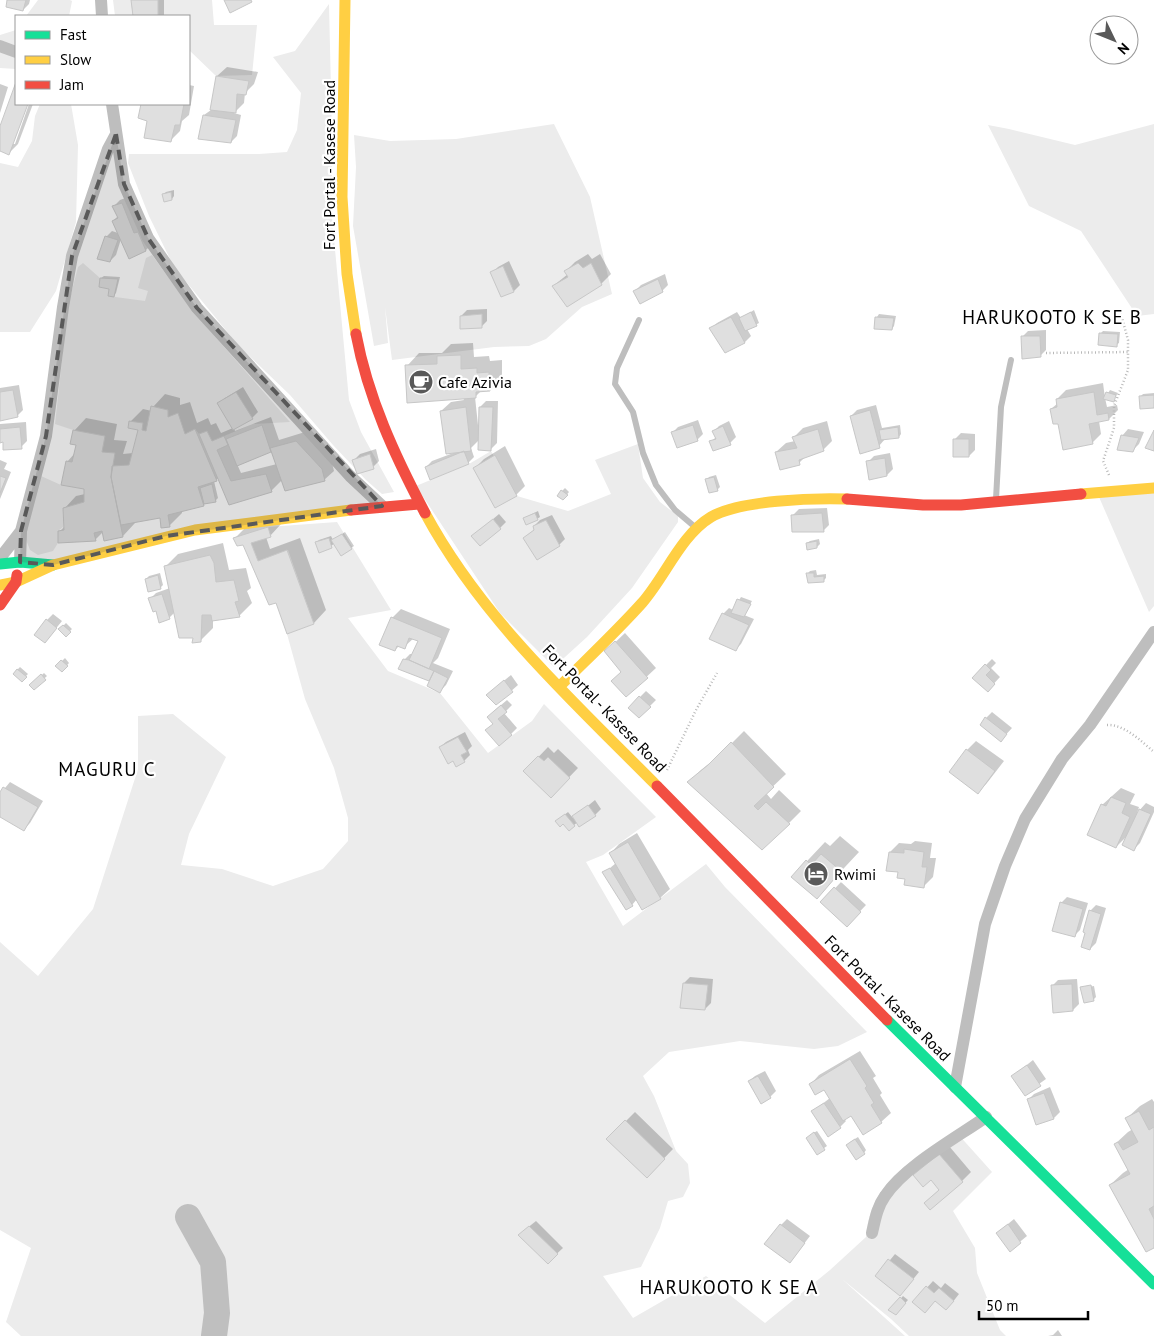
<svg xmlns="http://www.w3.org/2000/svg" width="1154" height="1336" viewBox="0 0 1154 1336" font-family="'PT Sans',sans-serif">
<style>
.green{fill:#ececec}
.shadow{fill:#0003;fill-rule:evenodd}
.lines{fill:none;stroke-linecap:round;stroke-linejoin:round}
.river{stroke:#bfbfbf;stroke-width:26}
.building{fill:#dfdfdf;stroke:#c7c7c7}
.path{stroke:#b9b9b9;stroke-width:2.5;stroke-dasharray:1 2.5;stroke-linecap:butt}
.lane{stroke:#bebebe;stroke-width:6}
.street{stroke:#bebebe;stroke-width:12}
.fast{stroke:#16e098;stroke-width:11}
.slow{stroke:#ffcf43;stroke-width:11}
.jam{stroke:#f24e42;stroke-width:11}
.marked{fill:#595959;fill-opacity:0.2;stroke:#595959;stroke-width:4;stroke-dasharray:10 6;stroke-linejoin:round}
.labels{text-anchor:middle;stroke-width:4.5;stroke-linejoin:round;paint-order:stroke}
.street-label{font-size:16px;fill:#000;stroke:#fff}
.poi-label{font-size:16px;fill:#000;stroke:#fff;text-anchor:start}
.quarter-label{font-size:19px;letter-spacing:1px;fill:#000;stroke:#fff}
</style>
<rect width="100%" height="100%" fill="#fff"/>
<path class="green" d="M38 0H70L72 1 69 16H26Z
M113 0H212L214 25H257L252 75 216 76 189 50V16H115Z
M329 4 332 135V217L349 400 361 432 394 492 382 494 366 480 333 445 290 395 238 345 174 267 149 216 128 163 129 154H259L287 152 297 130 301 93 273 57 295 51Z
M16 30V69L0 68V35Z
M40 104H71L78 145 76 222 56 291 30 332H0V163L18 167 32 141 35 116Z
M554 124 590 197 612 294 582 307 546 339 529 346 494 347 392 360 385 307 388 343 374 346 353 226 356 167 354 135 390 141 456 139Z
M1154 124V314L1137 316 1081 231 1029 206 988 125 1009 129 1075 145Z
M152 255 195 314 290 422 253 424 212 441 207 431 199 434 195 429 185 434 178 414 168 417V410L152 406 146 431 142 430 143 423 129 422 128 428 138 430 129 465 112 466 115 453 102 452 105 436 73 430 55 424 68 306 78 267 83 263 100 278 99 287 109 289 108 296 145 301 148 291 138 288 146 258Z
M638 444 643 478 660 502 678 516V522L632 588 587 637 554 667 500 613 416 486 469 464 491 451 517 496 568 511 611 494 595 460Z
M41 476 61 485 84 489V502L63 508V527L58 531V543L53 551 38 555 30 550 25 537Z
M1154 493V606L1149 612 1099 497Z
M337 522 391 610 348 618 388 671 440 693 488 753 532 721 544 704 656 817 603 855 586 862 623 926 706 864 725 887 867 1032 838 1046 814 1049 740 1041 669 1052 643 1076 654 1096 676 1151 688 1164 690 1183 683 1197 668 1201 660 1228 641 1267 603 1276 633 1318 706 1276 765 1323 830 1270 866 1237C871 1180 913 1159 957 1133L992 1172 953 1211 975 1248 977 1273 1000 1330 1006 1336H909L891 1319 842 1279 905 1336H21L6 1322 31 1248 0 1230V942L38 976 93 909 138 769V716L173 714 226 757 189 834 181 865 222 869 273 886 323 869 348 841V818L334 768 305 699 287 634 314 624 288 550 258 561 251 543 270 537 268 527Z"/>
<path class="shadow" d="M9 0H30L29 4 23 10Z
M132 0H164V15L134 16Z
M227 67 258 72 254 84 245 93 244 103 234 113 241 115 237 136 231 142 204 115 211 110 217 76Z
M0 84 8 87 0 113Z
M189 85 194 86 189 115 182 121 180 131 171 140 148 120 140 118 142 104H189Z
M16 86V104H27L12 144H15L29 104H33L18 144 9 153 0 150V130Z
M174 190V196L172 199 164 194 166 192Z
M128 197 152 244 146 250 121 239 116 255 110 261 106 237 112 231 118 233 113 221 118 216 114 206 120 200Z
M588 254 592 259 600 254 611 274 601 284 567 306 553 286 568 274 566 271 575 262Z
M509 261 520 285 514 291 502 296 492 273 498 267Z
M665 274 668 285 662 291H635L641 285Z
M104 276 120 277 116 293 114 295 110 288 101 278Z
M487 309V321L481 327 461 316 467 310Z
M754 310 759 323 747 329 751 336 745 342 725 351 711 329 717 323 737 312 741 318Z
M879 314 896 316 894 326 892 329 877 317Z
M1046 330V350L1040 356 1022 337 1028 331Z
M1103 331 1120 332 1119 343 1116 345 1101 333Z
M473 343 474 357 489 356 490 361 502 360V377L490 390H482L475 397 478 425H479L480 407 486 401H498L497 443 491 449 479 440 471 448 474 457 468 463 426 467 432 461 456 452 441 411 451 402 464 400 463 398 407 366 419 353H442L451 344Z
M1103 383 1105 398 1110 390 1118 393 1113 400 1105 398 1107 407 1117 405 1118 410 1109 419 1099 421 1101 434 1092 443 1060 423 1051 409 1058 403 1057 399 1066 390Z
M19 385 23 410 17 416 0 420V388Z
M243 387 258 412 252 418 234 428 235 431 271 417 279 440 305 432 331 459 334 471 324 480H282L271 491 230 504 219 478 214 481 218 498 215 501 182 511V513L169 526 161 517 135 521V523L123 536 103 532 95 540 59 532 65 526 64 509 76 496 85 494V488L67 462 75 453 77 444 74 431 86 418 117 424 114 440 127 441 123 454 133 453 140 429 130 422 143 409 152 411 153 407 165 394 180 398V405L190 402 197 423 208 418 211 425 216 423 221 433 233 428 219 404 225 398ZM272 450 277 464 241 473 237 464Z
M1154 393V407L1140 397 1143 394Z
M876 405 882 428 900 425 901 434 899 437 885 439 879 446 851 416 857 410Z
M698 420 703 434 697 440 672 433 678 427Z
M729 421 736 437 730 443 711 442 716 437 713 432 719 426Z
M827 421 832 441 823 450 806 456 799 463 776 452 786 443 795 441 794 437 803 428Z
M26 422 27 441 21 447 4 441H0V424Z
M1128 429 1144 432 1139 444 1133 450 1122 436Z
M961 433 975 434V450L969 456 955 439Z
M505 446 525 486 516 495 475 468 484 459Z
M376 449 379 461 373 467 354 460 360 454Z
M890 453 893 469 887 475 868 462 874 456Z
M0 460 7 463 4 469 11 472 0 499Z
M716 475 720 487 717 490 707 480 709 477Z
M565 488 569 492 563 499 562 491Z
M827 508 829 525 823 531 793 515 799 509Z
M538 511 540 517 537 519 524 518Z
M499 514 506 522 500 528 479 531Z
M552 515 565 539 559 545 524 538 535 529 534 526 540 520Z
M282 523 270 536 266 537 270 549 300 538 326 610 314 623 277 602 244 544 235 538 247 526Z
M345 532 354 546 351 548 335 543 331 546 316 543 319 540 331 536 333 540Z
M819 539 820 544 817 547 807 543 810 541Z
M223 543 229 570 246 568 251 588 247 591 252 603 239 616 213 619V628L200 641 194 636 175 612 169 618 157 610 150 599 156 593 170 588 165 567 178 554Z
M816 570 817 575 826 574V578L823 581 809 582 807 574 810 571Z
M160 573 163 585 160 588 146 579 149 576Z
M741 597 752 601 744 615 754 619 741 644 735 650 723 614 729 608 733 610Z
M401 609 450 629 438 658 433 663 453 671 446 685 440 691 431 680 400 668 404 660 410 654H413L419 640 414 638 404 647 400 645 395 650 392 618Z
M53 614 62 621 45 642 47 620Z
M66 623 72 629 66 635 60 629Z
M625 633 656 668 627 695 622 672 605 652Z
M65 658 69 663 62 671 57 666Z
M992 659 996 663 991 668 1000 677 988 690 973 678Z
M20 667 28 674 22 680 14 673Z
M44 673 47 676 34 688 31 685Z
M511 675 518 685 496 704 494 689Z
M646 691 656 700 639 717 629 708Z
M507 700 512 705 504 713 517 728 511 734 494 723V711Z
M992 712 1012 728 1001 740 986 718Z
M744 731 786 774 766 793 771 799 779 790 801 811 789 823 689 782 701 770 721 754Z
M465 732 472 746 468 750 470 755 464 761 454 760 440 747 446 742Z
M976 741 1004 761 987 783 978 792 967 750Z
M548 747 554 753 558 749 578 768 551 796 525 771Z
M10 782 43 801 30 823 24 829 0 816V794Z
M1121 788 1135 794 1130 804 1139 807 1137 813 1146 803 1154 807V812L1140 843 1134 849 1129 834 1116 847 1102 805Z
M595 800 601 809 595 815 578 822 574 825 559 819 568 812 573 818Z
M637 833 670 889 660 898 637 899 632 905 604 873 616 863 610 854 619 844Z
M840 836 859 852 817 897 793 876 825 842 830 846Z
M915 841 932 843 930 858H936L933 877 924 886 899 871 890 852 899 843 911 844Z
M841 882 866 905 847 925 822 902Z
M1067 897 1088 903 1080 930 1074 936 1061 903Z
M1096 905 1106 908 1096 943 1090 949 1087 932 1090 911Z
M690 977 713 979 711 1003 705 1009 684 983Z
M1077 979 1079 1004 1073 1010 1052 986 1058 980Z
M1083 986V988L1094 986 1096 997 1093 1000 1082 987Z
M860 1051 876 1076 873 1078 882 1093 880 1095 891 1113 881 1122 852 1114 844 1119 846 1121 840 1127 813 1111 830 1098 824 1088 810 1085 819 1075Z
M1033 1060 1046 1079 1025 1094 1013 1076Z
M765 1071 776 1091 770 1097 749 1081 755 1076Z
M1050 1087 1060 1112 1054 1118 1028 1100 1034 1094Z
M1152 1099 1154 1102V1246L1110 1185 1123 1173 1129 1169 1115 1144 1128 1132 1133 1129 1127 1118 1140 1106Z
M635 1112 673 1149 647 1176 608 1139Z
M817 1131 827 1146 817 1153 810 1135Z
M858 1137 866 1150 864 1153 850 1142Z
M949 1146 971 1172 962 1181 925 1203 940 1189 931 1179 915 1176Z
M787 1219 810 1236 790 1262 781 1225Z
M1014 1219 1027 1236 1010 1250 997 1233Z
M536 1221 563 1248 548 1262 526 1229Z
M895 1254 919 1272 906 1288 877 1276Z
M933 1281 941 1288 945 1283 959 1294 952 1303 936 1300 914 1302Z
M903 1296 908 1300 898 1311 890 1310Z
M1058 1330 1062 1336H1048L1053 1335Z"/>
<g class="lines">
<path class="river" d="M188 1217 213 1262 217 1313 214 1336"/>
</g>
<path class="building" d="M7 0H26L23 11 6 7Z
M131 0H158V16H133Z
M224 0H251L252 2 230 13Z
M216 76 249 81 246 95 237 94 236 113 210 110Z
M16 82V104H28L9 155 0 151V126Z
M141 104H184L180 125H175L171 142 144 138 147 121 138 118Z
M203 115 236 120 231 143 198 139Z
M171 192 172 200 164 202 162 194Z
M122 203 134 233 138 232 146 251 129 259 112 221 118 218 112 206Z
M105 236 118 240 110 262 97 259Z
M578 263 583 268 591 263 602 285 567 307 552 286 568 277 564 271Z
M503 266 514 292 501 297 490 272Z
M100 278 118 279 114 297 108 296 109 289 99 287Z
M658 279 663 292 640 304 633 291Z
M751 312 757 326 745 331 739 318Z
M482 314V328L460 329V316Z
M731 317 745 343 725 353 709 328Z
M875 317 894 318 892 330 874 329Z
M1099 333 1118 334 1117 347 1098 345Z
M1021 336H1040L1041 357 1022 359Z
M461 355V369L477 368V373L489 372 490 391 476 392V398L407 403 405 365 437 364V356Z
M13 390 18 417 0 421V392Z
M236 392 253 419 233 430 217 403Z
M1094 392 1097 415 1108 413 1109 420 1089 424 1093 444 1063 450 1058 424H1053L1050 409 1057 407 1056 399Z
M1106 392 1116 395 1114 402 1103 399Z
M1154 395V408L1140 409 1139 396Z
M151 406 168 410V417L178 413 185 434 195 429 217 481 198 487 204 506 168 515 170 527 161 528 160 518 121 525 111 477 112 466 129 465 138 430 128 428 129 421 143 423 142 430 146 431Z
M466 407 471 451 446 454 440 411Z
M479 407H493L491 451 478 450Z
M870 410 880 448 860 454 850 416Z
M262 425 271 452 237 466 226 439Z
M693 425 698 441 677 448 671 432Z
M723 426 731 445 713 451 709 441 716 439 712 431Z
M20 427 22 449 3 450V442L0 443V429Z
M898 427 899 438 881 440 879 430Z
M818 429 824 451 799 460 800 465 780 470 775 452 797 448 792 437Z
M73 430 105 436 102 452 115 453 111 477 123 537 104 541 102 531 94 533 96 541 58 543V531L64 530 63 508 84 502V489L61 485 66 461 72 462 76 445 70 444Z
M1154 430V451L1145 448Z
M207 431 212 441 224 436 228 445 217 450 231 481 266 474 272 492 229 505 199 434Z
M1121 435 1139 438 1133 452 1117 450Z
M953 439H969V457H953Z
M296 441 322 469 325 481 285 491 270 448Z
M464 451 469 464 430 480 425 467Z
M370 454 374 469 357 474 352 460Z
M495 455 517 496 495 508 473 468Z
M885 458 887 476 869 480 866 461Z
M0 476 6 478 0 493Z
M714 477 718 491 709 493 705 479Z
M212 484 216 502 204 504 200 488Z
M561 490 568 495 563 500 557 496Z
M535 513 538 520 526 525 523 518Z
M822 513 824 532H792L791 515Z
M493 519 501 529 480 546 471 536Z
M546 520 560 546 537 560 523 538 534 530 533 526Z
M268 527 271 537 251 543 258 561 287 550 314 624 287 634 276 603 269 605 243 545 237 546 233 538Z
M342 534 352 549 341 556 331 540Z
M329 538 332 548 319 553 315 542Z
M817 541V548L807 550 806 543Z
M210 555 214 563 216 582 234 580 239 601 235 602 240 617 212 621 211 615H202L201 642 192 643 193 638H179L164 566Z
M806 573H814V577L824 576V582L808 583Z
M158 575 161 589 148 592 145 579Z
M162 594 170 619 159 623 156 611 153 612 148 598Z
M737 599 751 604 744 617 731 613Z
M722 613 749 625 736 651 709 639Z
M391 617 442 638 429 669 409 660 418 641 409 638 405 649 397 646 395 651 379 645Z
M46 619 57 628 45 643 34 635Z
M63 625 71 632 66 637 58 629Z
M615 641 648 678 626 697 611 681 621 672 604 651Z
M403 659 409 660 434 671 429 681 398 669Z
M61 660 68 666 62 672 55 666Z
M985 664 991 670 986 675 995 684 988 692 972 678Z
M17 669 27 677 22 682 13 674Z
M434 671 448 678 440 693 427 686Z
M41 674 46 680 34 690 29 685Z
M504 680 513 692 496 705 486 695Z
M639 696 651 707 639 718 628 708Z
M501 705 507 712 498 719 512 735 499 746 485 730 493 724 487 717Z
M985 717 1007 734 1001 742 980 725Z
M458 737 467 752 461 755 465 762 456 767 453 761 448 764 439 747Z
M731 742 774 787 754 806 758 810 766 802 790 824 762 850 687 782 708 765Z
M966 749 995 771 978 794 949 772Z
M538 756 544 761 548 757 570 778 551 798 523 771Z
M3 787 38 807 24 831 0 817V792Z
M1111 797 1126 803 1122 813 1130 817 1116 848 1087 835 1101 804 1106 806Z
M588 805 596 816 579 827 572 816Z
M1139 809 1151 814 1134 851 1122 845Z
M565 814 575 826 569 831 563 824 560 827 555 821Z
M628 842 661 899 642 910 609 853Z
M904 849 924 852 922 867H927L924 888 904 885 905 879 897 878 898 872 886 871 889 852 904 853Z
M821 854 841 871 817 899 791 877 806 860 811 865Z
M610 868 633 906 626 910 602 872Z
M834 887 861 912 847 927 820 902Z
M1060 902 1083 909 1075 937 1052 931Z
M1089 910 1101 914 1090 950 1081 947 1085 933 1083 932Z
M683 983 708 985 705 1010 680 1008Z
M1072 984 1073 1011 1053 1013 1051 985Z
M1091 985 1094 1001 1084 1003 1080 987Z
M850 1059 867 1086 865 1088 874 1103 871 1105 882 1123 863 1135 851 1116 843 1121 824 1090 815 1095 809 1084Z
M1027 1065 1041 1086 1025 1096 1011 1076Z
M758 1076 771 1098 761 1104 748 1081Z
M1044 1093 1054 1119 1036 1125 1027 1099Z
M824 1103 841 1128 828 1137 811 1111Z
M1139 1111 1149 1130 1154 1127V1206L1149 1209 1154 1219V1248L1146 1252 1109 1185 1130 1174 1114 1144 1118 1142 1123 1150 1138 1142 1125 1118Z
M625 1120 665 1159 647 1178 606 1139Z
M814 1132 825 1150 817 1155 806 1138Z
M855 1139 865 1154 856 1160 846 1145Z
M939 1154 963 1182 930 1210 924 1203 939 1190 931 1180 923 1187 913 1175Z
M780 1224 805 1243 790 1263 764 1244Z
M1008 1224 1021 1243 1010 1252 996 1233Z
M529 1226 558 1254 548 1264 518 1235Z
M888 1259 914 1279 900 1296 875 1276Z
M926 1286 934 1293 939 1288 954 1301 946 1310 935 1301 925 1313 912 1302Z
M900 1297 906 1303 896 1315 888 1310Z"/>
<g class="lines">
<path class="path" d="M1046 353 1128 352
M1109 475 1103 461 1114 428V406L1128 370V340L1119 307
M1107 725C1124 724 1141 741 1154 752
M667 770 696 710 717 673"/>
<path class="lane" d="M639 320 617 368 615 384 633 412 643 453 656 485 675 510 695 527
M996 499 1001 407 1011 360"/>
<path class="street" d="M101 0 102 16
M0 46 16 52
M112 104 124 184 148 238 197 308 350 476 382 506
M0 558 21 531
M20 562 21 531 46 436 63 307 72 256 108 149 116 134
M955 1087 985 924 1005 866 1025 819 1062 759 1090 725 1154 632
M872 1233C875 1220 877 1207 885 1196 905 1166 956 1138 986 1117"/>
<path class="fast" d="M0 564 20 562 53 565
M887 1020 1154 1284"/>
<path class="slow" d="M345 0 342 197 347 274 356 334
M1081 494 1154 488
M425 513C482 619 573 701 657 786
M0 585 16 582 53 565 195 530 351 510
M559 687C587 659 616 632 642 603 665 577 681 535 711 517 740 500 813 498 847 499"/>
<path class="jam" d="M356 334C368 398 395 456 425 513
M847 499 923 505H961L1081 494
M351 510 419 504
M0 605 16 582 17 575
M657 786 887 1020"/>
</g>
<path class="marked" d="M116 134 124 184 148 238 197 308 382 506 166 536 53 565 20 562 21 531 46 436 72 256Z"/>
<defs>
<symbol id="cafe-disc" viewBox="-11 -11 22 22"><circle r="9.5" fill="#595959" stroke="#fff"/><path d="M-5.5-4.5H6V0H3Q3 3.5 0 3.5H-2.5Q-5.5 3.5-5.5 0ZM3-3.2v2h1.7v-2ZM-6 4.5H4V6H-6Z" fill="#fff"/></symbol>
<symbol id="hotel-disc" viewBox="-11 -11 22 22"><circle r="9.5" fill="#595959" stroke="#fff"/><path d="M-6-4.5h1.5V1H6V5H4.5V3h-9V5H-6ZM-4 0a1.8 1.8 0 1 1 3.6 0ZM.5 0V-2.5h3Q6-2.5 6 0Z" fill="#fff"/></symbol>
</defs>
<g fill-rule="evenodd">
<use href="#cafe-disc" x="407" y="368" width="28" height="28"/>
<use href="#hotel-disc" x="802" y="860" width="28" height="28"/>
</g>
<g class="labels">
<g class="street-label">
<text transform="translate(329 165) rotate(-90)" y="6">Fort Portal - Kasese Road</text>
<text transform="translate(605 708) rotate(46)" y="6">Fort Portal - Kasese Road</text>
<text transform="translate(888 998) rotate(45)" y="6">Fort Portal - Kasese Road</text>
</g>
<g class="poi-label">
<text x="438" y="388">Cafe Azivia</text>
<text x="834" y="880">Rwimi</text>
</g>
<g class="quarter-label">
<text x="1052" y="324">HARUKOOTO K SE B</text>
<text x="107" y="776">MAGURU C</text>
<text x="729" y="1294">HARUKOOTO K SE A</text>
</g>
</g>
<rect x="15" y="15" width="175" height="90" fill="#ffffff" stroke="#999999"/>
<rect x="25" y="31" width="25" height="8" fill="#16e098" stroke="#999999"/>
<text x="60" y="40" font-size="15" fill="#000000">Fast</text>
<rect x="25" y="56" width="25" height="8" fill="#ffcf43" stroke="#999999"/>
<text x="60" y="65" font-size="15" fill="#000000">Slow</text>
<rect x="25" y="81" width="25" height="8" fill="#f24e42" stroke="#999999"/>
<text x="60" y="90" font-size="15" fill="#000000">Jam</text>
<g transform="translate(1114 40) rotate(133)"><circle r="24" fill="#ffffff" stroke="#999999"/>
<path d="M0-4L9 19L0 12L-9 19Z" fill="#595959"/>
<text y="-8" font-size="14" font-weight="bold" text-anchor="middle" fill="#000000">N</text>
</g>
<path d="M979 1311v8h109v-8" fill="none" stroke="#000000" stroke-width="2.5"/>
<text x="986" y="1311" font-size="15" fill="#000000" stroke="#ffffff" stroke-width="4" paint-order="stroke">50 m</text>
</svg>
